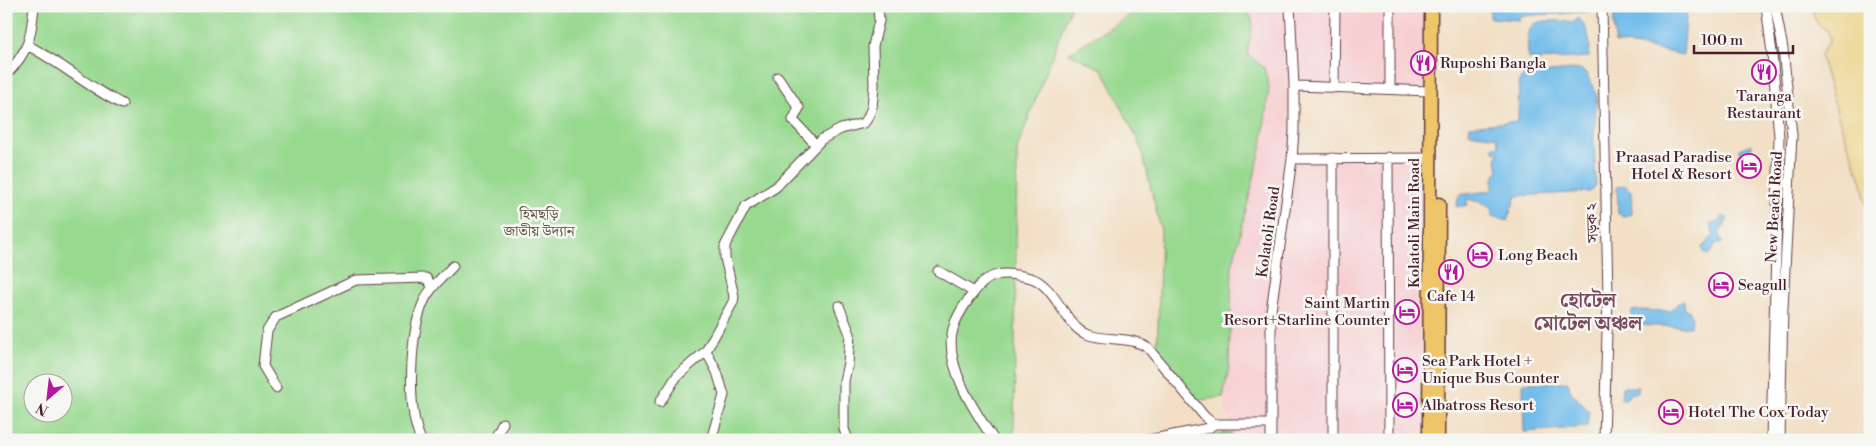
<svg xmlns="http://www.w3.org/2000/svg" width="1876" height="446" viewBox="0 0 1876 446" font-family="'Libre Bodoni','Noto Serif Bengali',serif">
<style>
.built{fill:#f7cfd2}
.green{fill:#98d990;stroke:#717c5e;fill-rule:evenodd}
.forest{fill:#7ab97a;stroke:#626c52}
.sand{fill:#eeda9e;stroke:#9c7c64}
.water{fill:#70bcea;stroke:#5d6e8a}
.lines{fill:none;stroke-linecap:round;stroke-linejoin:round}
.minor-casing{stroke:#633c42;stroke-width:11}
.highway-casing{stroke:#633c42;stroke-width:15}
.minor{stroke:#fff;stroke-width:9}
.highway{stroke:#eec569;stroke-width:12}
.labels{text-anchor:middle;stroke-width:5;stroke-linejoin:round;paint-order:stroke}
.poi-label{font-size:15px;fill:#4a1f2b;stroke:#f6f6f2;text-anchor:start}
.street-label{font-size:15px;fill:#4a1f2b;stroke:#f6f6f2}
.park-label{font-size:15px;fill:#615749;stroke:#f6f6f2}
.district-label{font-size:20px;font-weight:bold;fill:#7a4c5b;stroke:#f6f6f2}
</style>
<rect width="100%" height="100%" fill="#f6f6f2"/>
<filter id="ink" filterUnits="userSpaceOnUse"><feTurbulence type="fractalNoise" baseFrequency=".02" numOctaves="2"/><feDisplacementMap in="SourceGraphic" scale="10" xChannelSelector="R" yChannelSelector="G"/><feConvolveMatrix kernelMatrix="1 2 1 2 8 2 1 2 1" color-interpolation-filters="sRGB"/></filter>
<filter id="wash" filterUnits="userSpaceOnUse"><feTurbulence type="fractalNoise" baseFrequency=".0096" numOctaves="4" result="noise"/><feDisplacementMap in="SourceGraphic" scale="20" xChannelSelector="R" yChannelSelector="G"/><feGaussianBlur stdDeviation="1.12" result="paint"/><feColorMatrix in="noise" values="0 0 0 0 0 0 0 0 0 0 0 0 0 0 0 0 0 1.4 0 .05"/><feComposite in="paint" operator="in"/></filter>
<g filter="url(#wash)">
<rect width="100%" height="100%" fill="#f2dfc5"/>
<path class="built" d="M1246 6H1433L1432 91 1293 88 1291 157 1432 158 1430 440H1231L1232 432 1223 397 1229 367 1232 266 1262 145 1269 87 1264 68 1247 54 1253 23Z"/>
<path class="green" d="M6 6H1071L1017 149 1014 440H6ZM32 384H62V414H32Z
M1144 6H1246L1253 23 1247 54 1264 68 1269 87 1262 145 1232 266 1229 367 1223 397 1193 401 1157 355 1161 231 1141 147 1103 70 1069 53Z"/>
<path class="forest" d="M1232 432 1231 440H1178Z"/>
<path class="sand" d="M1813 6H1870V227L1862 183 1839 119 1820 55 1830 40 1828 31C1817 25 1813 19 1813 6Z"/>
<path class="water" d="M1490 6H1596V11L1519 16V20L1490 18Z
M1613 6H1687L1683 55 1639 46 1615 43Z
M1578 18C1589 28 1591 42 1589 57L1536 60 1528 58C1528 50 1527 40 1528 33 1531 16 1561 21 1573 23Z
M1580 69 1586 73 1597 95 1594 136 1596 185 1590 192 1516 196 1507 221 1492 216 1491 208 1480 202 1467 199V205L1456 207 1459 195 1490 191 1493 188V179L1498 171 1496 160 1499 152H1495L1492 148 1499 146 1497 137 1469 133 1470 126 1518 121 1519 82 1524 75Z
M1752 144V147L1748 151 1746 157H1740L1739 149Z
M1622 185 1626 186 1631 191 1632 214 1625 216 1618 214 1617 187Z
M1722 216 1728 219 1719 233 1723 242 1715 244 1712 252 1707 255 1703 252 1702 248 1705 244 1714 235 1710 225 1721 221Z
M1684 301 1685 310H1689C1692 317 1693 320 1690 327L1633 325 1631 318 1632 311 1636 310 1670 311 1677 304Z
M1568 382 1571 392 1589 411 1587 427 1524 432 1523 383Z
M1622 387H1638V393H1631L1626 399H1621Z"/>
</g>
<g filter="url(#ink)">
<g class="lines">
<defs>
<path id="minor" d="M1602 6 1608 296 1604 440
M1766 6 1772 53 1779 137 1771 440
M1775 6 1783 49 1792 135 1783 308 1780 440
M27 45C60 62 88 87 122 104
M6 75C29 51 31 38 34 6
M778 77 799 108 793 120 816 145
M1294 85 1297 86 1430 91
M1334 88 1335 6
M1390 89V6
M1388 157 1389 440
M1292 159 1431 158
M938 271 974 292
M839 306 850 334 848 363 844 381V429L848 440
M276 388 263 366 267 331 276 317 356 280 426 278 433 287
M660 402 677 376 706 351
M1081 439 1086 440
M421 440C406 408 410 332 424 301 430 287 443 277 453 266
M494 440 503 423
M711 440 724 395 717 372 706 351 733 302 734 296 725 258V246L746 206 776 187 822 139 841 129 864 123 867 119 872 107 874 86 873 46 879 21 878 6
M994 440C975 412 943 364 953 329 956 316 964 306 971 296 988 271 1004 271 1031 278 1055 285 1066 327 1086 334 1106 342 1129 335 1148 348L1205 417 1214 424H1271
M1148 440 1209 428 1214 424
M1271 440V311L1292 159 1294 131V85L1290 6
M1333 440V158"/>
<path id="highway" d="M1429 440 1431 6
M1438 440 1439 204"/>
</defs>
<use href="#minor" class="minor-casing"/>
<use href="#highway" class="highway-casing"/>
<use href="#minor" class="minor"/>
<use href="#highway" class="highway"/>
</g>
</g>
<defs>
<symbol id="restaurant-ring" viewBox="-11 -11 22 22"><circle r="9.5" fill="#f6f6f2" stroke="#b5179e" stroke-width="1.5"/><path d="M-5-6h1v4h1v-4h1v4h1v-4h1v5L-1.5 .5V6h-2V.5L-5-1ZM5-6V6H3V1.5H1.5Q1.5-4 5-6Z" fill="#b5179e"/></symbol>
<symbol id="hotel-ring" viewBox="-11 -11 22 22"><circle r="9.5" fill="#f6f6f2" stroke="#b5179e" stroke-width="1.5"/><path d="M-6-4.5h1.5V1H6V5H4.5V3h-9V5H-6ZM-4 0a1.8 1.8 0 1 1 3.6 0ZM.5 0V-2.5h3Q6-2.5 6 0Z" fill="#b5179e"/></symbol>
</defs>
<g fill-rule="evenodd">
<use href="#restaurant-ring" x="1409" y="49" width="28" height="28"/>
<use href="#restaurant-ring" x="1750" y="58" width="28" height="28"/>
<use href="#hotel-ring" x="1735" y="152" width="28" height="28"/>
<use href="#hotel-ring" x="1466" y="241" width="28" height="28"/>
<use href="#restaurant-ring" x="1437" y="258" width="28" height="28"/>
<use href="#hotel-ring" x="1707" y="271" width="28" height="28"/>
<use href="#hotel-ring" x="1393" y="298" width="28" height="28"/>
<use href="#hotel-ring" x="1391" y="356" width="28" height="28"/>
<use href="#hotel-ring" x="1391" y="391" width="28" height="28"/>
<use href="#hotel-ring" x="1657" y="398" width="28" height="28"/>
</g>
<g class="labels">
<g class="poi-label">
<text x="1440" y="68">Ruposhi Bangla</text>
<text x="1764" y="101" text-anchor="middle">Taranga<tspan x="1764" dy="17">Restaurant</tspan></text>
<text x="1732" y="162" text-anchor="end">Praasad Paradise<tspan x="1732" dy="17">Hotel &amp; Resort</tspan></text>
<text x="1498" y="260">Long Beach</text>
<text x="1738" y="290">Seagull</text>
<text x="1451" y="301" text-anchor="middle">Cafe 14</text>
<text x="1390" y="308" text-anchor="end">Saint Martin<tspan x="1390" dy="17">Resort+Starline Counter</tspan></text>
<text x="1422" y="366">Sea Park Hotel +<tspan x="1422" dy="17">Unique Bus Counter</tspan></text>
<text x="1422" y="410">Albatross Resort</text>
<text x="1688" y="417">Hotel The Cox Today</text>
</g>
<g class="street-label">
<text transform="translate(1774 207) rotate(-87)" y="5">New Beach Road</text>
<text transform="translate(1414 223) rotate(-90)" y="5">Kolatoli Main Road</text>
<text transform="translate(1592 223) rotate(-92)" y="5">সড়ক ২</text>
<text transform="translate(1268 232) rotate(-82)" y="5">Kolatoli Road</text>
</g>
<g class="park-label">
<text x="539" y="219">হিমছড়ি<tspan x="539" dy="17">জাতীয় উদ্যান</tspan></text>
</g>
<g class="district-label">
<text x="1588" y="307">হোটেল<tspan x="1588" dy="23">মোটেল অঞ্চল</tspan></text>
</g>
</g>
<rect width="1876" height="446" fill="none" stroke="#f6f6f2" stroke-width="25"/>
<g transform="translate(48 398) rotate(208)"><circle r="24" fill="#f6f6f2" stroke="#b1a0a2"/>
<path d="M0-4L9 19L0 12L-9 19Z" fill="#b5179e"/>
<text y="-8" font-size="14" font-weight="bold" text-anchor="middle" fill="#4a1f2b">N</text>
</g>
<path d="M1694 45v8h99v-8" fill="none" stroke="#4a1f2b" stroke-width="2.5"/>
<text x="1701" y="45" font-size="15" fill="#4a1f2b" stroke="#f6f6f2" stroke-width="4" paint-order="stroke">100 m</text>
</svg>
